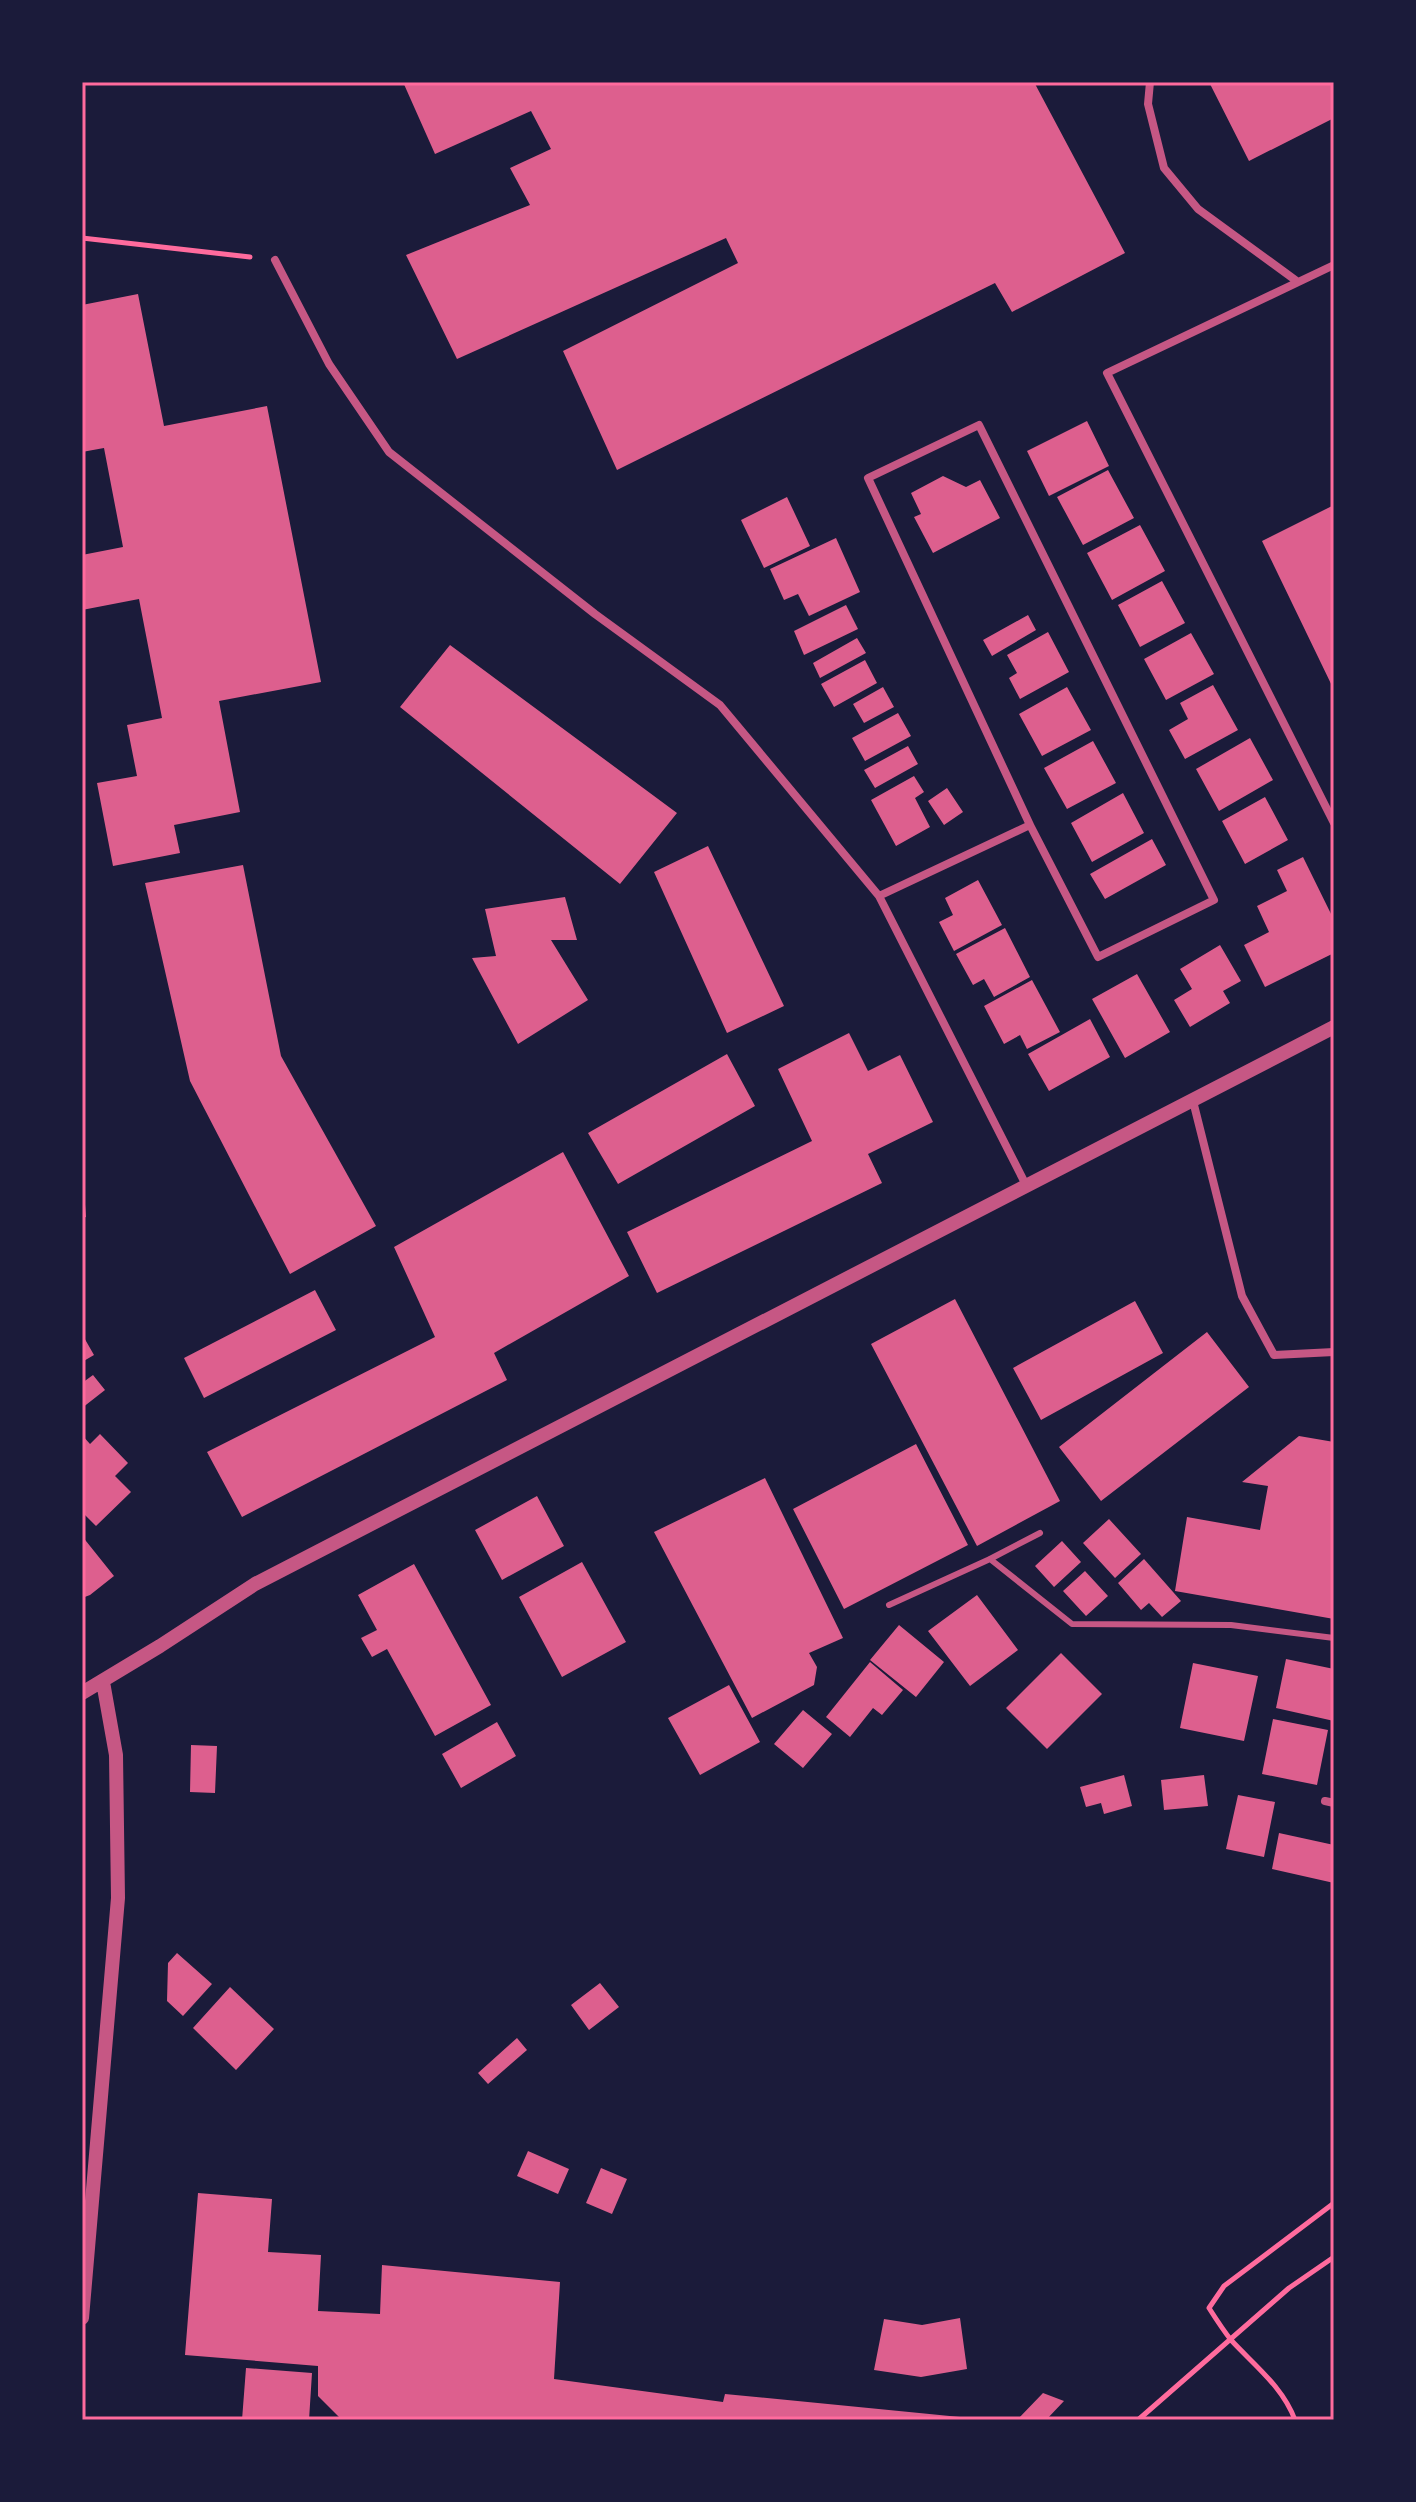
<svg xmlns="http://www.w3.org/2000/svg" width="1416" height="2502" viewBox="0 0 1416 2502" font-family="'Open Sans',sans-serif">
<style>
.building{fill:#dd5f8e}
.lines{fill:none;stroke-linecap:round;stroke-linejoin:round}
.path{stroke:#ff6b9d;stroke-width:5}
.service{stroke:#c65784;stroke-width:6}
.minor{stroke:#c65784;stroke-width:8}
.tertiary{stroke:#c65784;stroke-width:14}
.neatline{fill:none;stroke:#ff6b9d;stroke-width:3}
</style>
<rect width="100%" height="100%" fill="#1b1b3a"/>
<path class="building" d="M403 82H1034L1125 253 1012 312 995 283 617 470 563 351 738 263 726 238 457 359 406 255 530 205 510 168 551 149 531 111 435 154Z
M1209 82H1334V118L1249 161Z
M138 294 164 426 267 406 321 682 219 701 240 812 174 825 180 853 113 866 97 783 137 776 127 725 162 718 139 599 82 610V555L123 547 104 448 82 452V305Z
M1087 421 1109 466 1049 496 1027 451Z
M1108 470 1134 518 1083 545 1057 497Z
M943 476 966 487 980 480 1000 518 933 553 914 517 921 514 911 493Z
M787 497 810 546 764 568 741 520Z
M1334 505V690L1262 541Z
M1140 525 1165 571 1112 600 1087 553Z
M836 538 860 592 809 616 798 594 784 600 770 569Z
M1162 581 1185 623 1140 647 1118 605Z
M846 605 858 629 804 655 794 631Z
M1028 615 1036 630 992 656 983 640Z
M1048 632 1069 672 1020 699 1009 678 1017 673 1007 655Z
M1191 633 1214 674 1166 700 1144 659Z
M857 638 866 653 820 678 813 663Z
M450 645 677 813 620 884 400 707Z
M865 660 877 683 834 707 821 684Z
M1213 685 1238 730 1185 759 1169 730 1188 719 1180 703Z
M883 687 894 707 864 723 853 704Z
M1067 687 1091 730 1042 756 1019 714Z
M898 713 911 736 865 761 852 738Z
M1250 738 1273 780 1219 811 1196 769Z
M1093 741 1116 783 1067 809 1044 768Z
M908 746 918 764 875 788 864 770Z
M914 776 924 792 915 798 930 827 896 846 871 800Z
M947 788 963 812 944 825 928 801Z
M1123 793 1144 833 1092 862 1071 823Z
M1265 797 1288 840 1245 864 1222 821Z
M1152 839 1166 865 1105 899 1090 874Z
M708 846 784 1006 727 1033 654 872Z
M1303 857 1334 920V953L1265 987 1244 945 1269 932 1257 906 1287 891 1277 870Z
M243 865 281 1056 376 1226 290 1274 190 1081 145 883Z
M978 880 1002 925 954 951 939 922 953 915 945 898Z
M565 897 577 940H551L588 1000 518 1044 472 958 496 956 485 909Z
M1005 928 1030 977 994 997 984 979 973 985 956 954Z
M1220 945 1241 981 1223 991 1230 1003 1190 1027 1174 1000 1192 989 1180 969Z
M1137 974 1170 1032 1125 1058 1092 999Z
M1032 980 1060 1032 1027 1049 1020 1035 1004 1044 984 1006Z
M1090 1019 1110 1057 1049 1091 1028 1054Z
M849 1033 868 1071 900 1055 933 1122 868 1154 882 1183 657 1293 627 1232 812 1141 778 1069Z
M727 1054 755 1106 618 1184 588 1133Z
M563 1152 629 1276 494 1353 507 1380 242 1517 207 1452 435 1337 394 1247Z
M82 1192H84L86 1217 82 1218Z
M315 1290 336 1330 204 1398 184 1358Z
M955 1299 1060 1501 977 1546 871 1344Z
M1135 1301 1163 1353 1041 1420 1013 1368Z
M1207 1332 1249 1387 1101 1501 1059 1447Z
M82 1334 94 1355 82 1362Z
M93 1375 105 1390 82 1408V1383Z
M100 1434 128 1463 115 1476 131 1492 96 1526 82 1512V1435L90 1444Z
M1299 1436 1334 1442V1619L1175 1591 1187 1517 1260 1530 1268 1486 1242 1482Z
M916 1444 968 1545 844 1609 793 1509Z
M765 1478 843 1638 809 1653 817 1667 814 1685 752 1718 654 1532Z
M537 1496 564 1546 502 1580 475 1530Z
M1109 1519 1141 1554 1115 1578 1083 1543Z
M82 1536 114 1576 90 1595 82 1598Z
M1062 1541 1081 1562 1054 1587 1035 1566Z
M1144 1559 1181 1601 1162 1617 1149 1603 1141 1610 1118 1583Z
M582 1562 626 1642 562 1677 519 1597Z
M414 1564 491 1705 435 1736 387 1649 372 1657 361 1638 377 1630 358 1595Z
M1085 1571 1108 1596 1086 1616 1063 1591Z
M977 1595 1018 1650 970 1686 928 1631Z
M899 1625 944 1662 916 1697 870 1660Z
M1061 1653 1102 1694 1047 1749 1006 1708Z
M1286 1659 1334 1669V1721L1276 1708Z
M870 1662 903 1690 882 1715 873 1708 850 1737 826 1717Z
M1193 1663 1258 1676 1244 1741 1180 1728Z
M729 1685 760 1742 700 1775 668 1718Z
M803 1710 832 1734 803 1768 774 1744Z
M1273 1719 1328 1730 1317 1785 1262 1774Z
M497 1722 516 1756 461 1788 442 1754Z
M191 1745 217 1746 215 1793 190 1792Z
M1124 1775 1132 1806 1104 1814 1101 1803 1086 1807 1080 1787Z
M1204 1775 1208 1806 1164 1810 1161 1780Z
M1238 1795 1275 1802 1264 1857 1226 1849Z
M1279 1833 1334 1845V1883L1272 1869Z
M177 1953 212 1984 183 2016 167 2001 168 1963Z
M600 1983 619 2007 589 2030 571 2005Z
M230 1987 274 2029 236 2070 193 2028Z
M517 2038 527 2050 488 2084 478 2073Z
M528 2151 569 2169 558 2194 517 2176Z
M601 2168 627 2179 612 2214 586 2203Z
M198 2193 272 2199 268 2252 321 2255 318 2311 380 2314 382 2265 560 2282 554 2379 723 2402 725 2394 970 2418V2420H342L318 2396V2366L185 2355Z
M960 2318 967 2369 921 2377 874 2370 884 2319 922 2325Z
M246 2368 312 2373 309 2420H242Z
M1043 2393 1064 2401 1046 2420H1017Z"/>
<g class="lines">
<path class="path" d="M82 238 250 257
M1138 2420 1289 2288 1334 2257
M1295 2420C1283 2387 1254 2365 1231 2340 1223 2330 1216 2319 1209 2308L1224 2286 1334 2203"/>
<path class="service" d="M990 1559 1072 1624 1231 1625 1334 1638
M889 1605 990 1559 1040 1533"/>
<path class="minor" d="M1150 82 1148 104 1164 168 1198 209 1298 282
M275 260 329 364 389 452 595 614 720 705 879 896 1026 1185
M1334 265 1107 373 1334 823
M879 896 1030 825 1098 957 1214 900 979 425 868 478 1030 825
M1193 1101 1242 1296 1274 1355 1334 1352
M1325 1801 1334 1803"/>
<path class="tertiary" d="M82 1693 160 1646 255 1584 1334 1027
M82 2318 118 1898 116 1755 103 1682"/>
</g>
<rect width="1416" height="2502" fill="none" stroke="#1b1b3a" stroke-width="168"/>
<rect x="84" y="84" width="1248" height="2334" class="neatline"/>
</svg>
